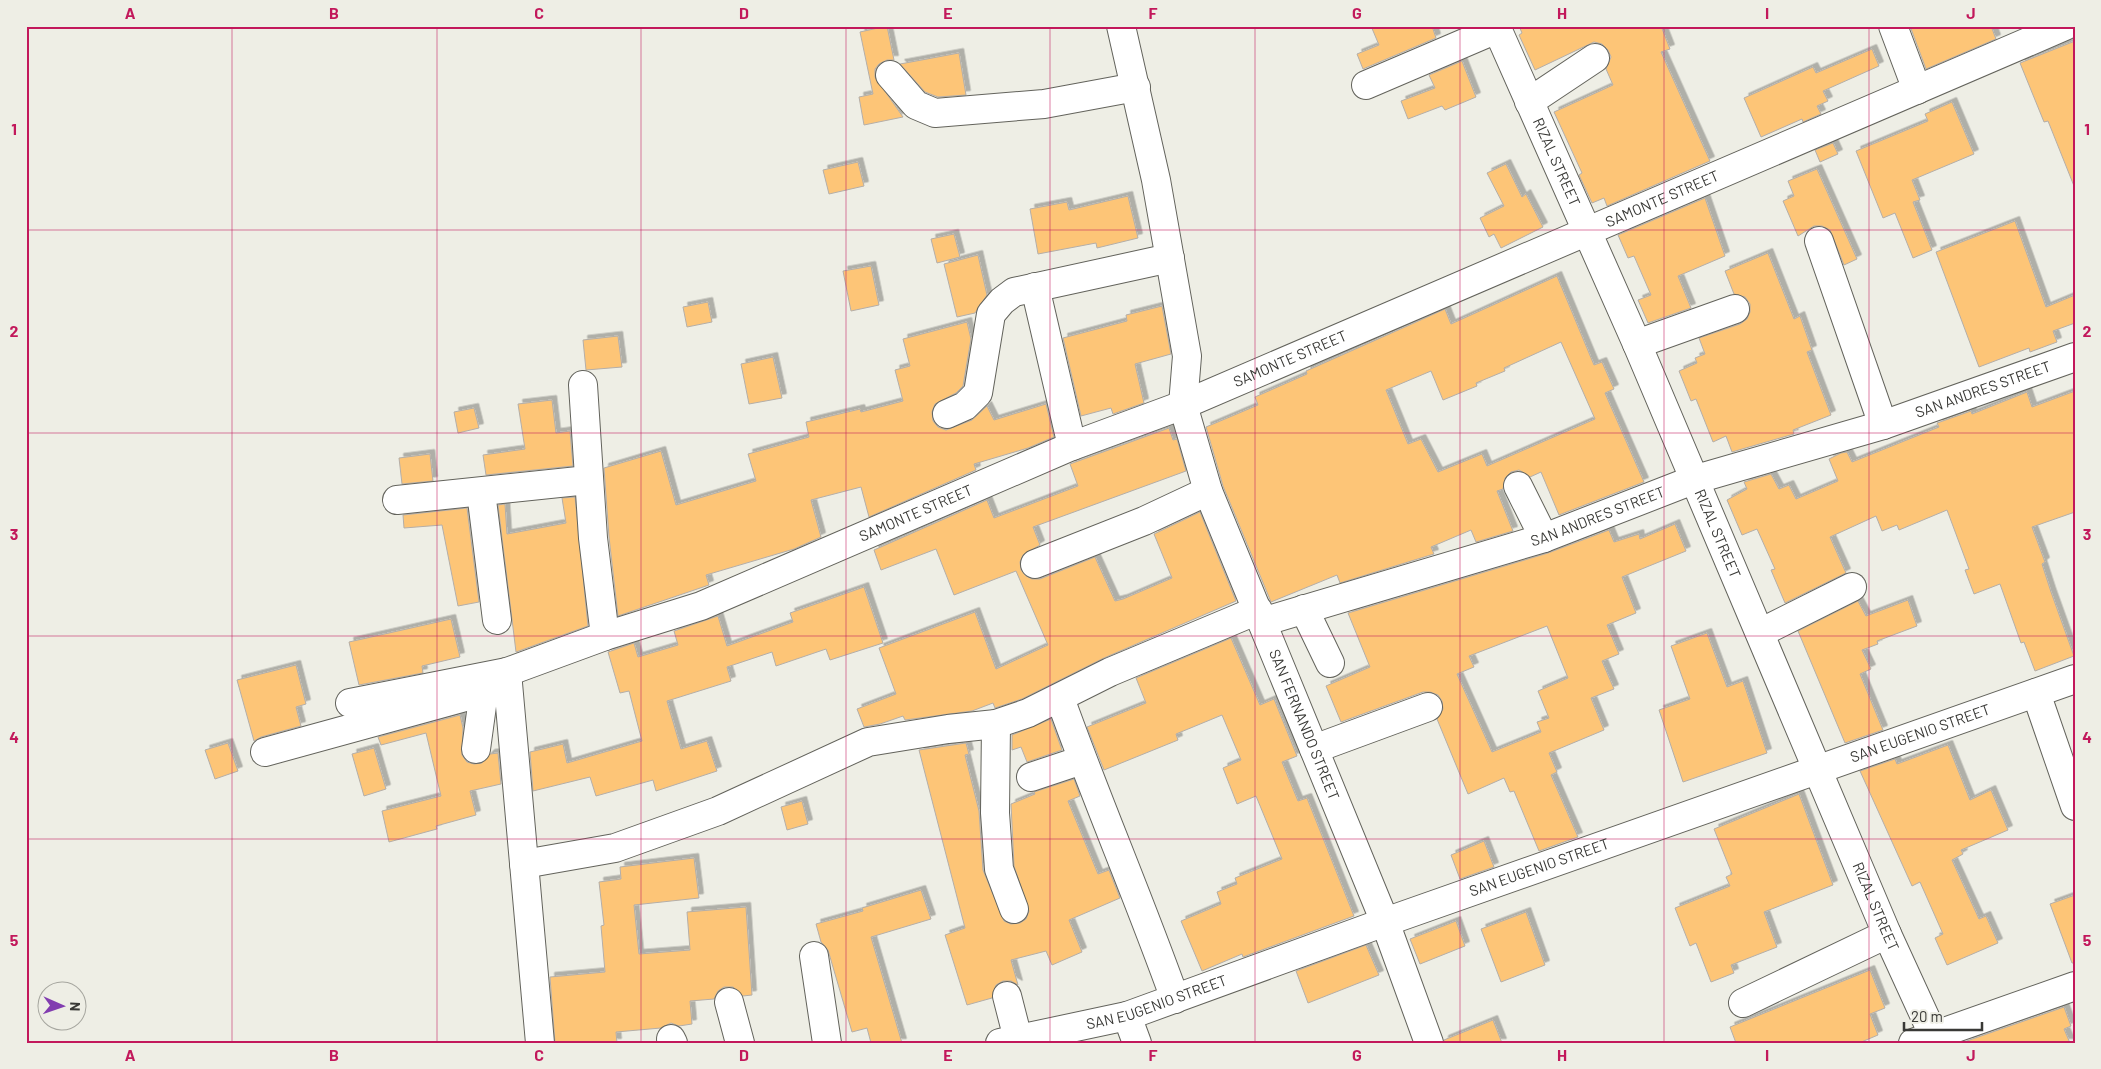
<svg xmlns="http://www.w3.org/2000/svg" width="2101" height="1069" viewBox="0 0 2101 1069" font-family="Barlow,sans-serif">
<style>
.building{fill:#fdc577;stroke:#b4aea8;fill-rule:evenodd;filter:url(#shadow)}
.lines{fill:none;stroke-linecap:round;stroke-linejoin:round}
.minor-casing{stroke:#63635c;stroke-width:30}
.major-casing{stroke:#63635c;stroke-width:30}
.minor{stroke:#fff;stroke-width:28}
.major{stroke:#fff;stroke-width:28}
.grid{fill:none;stroke:#c2185b;stroke-width:1;stroke-opacity:0.55}
.labels{text-anchor:middle;stroke-width:4;stroke-linejoin:round;paint-order:stroke}
.street-label{font-size:15px;fill:#393936;stroke:#eeeee5}
.neatline{fill:none;stroke:#c2185b;stroke-width:2}
.grid-label{font-size:16px;text-anchor:middle;font-weight:bold;fill:#c2185b}
</style>
<defs>
<filter id="shadow"><feDropShadow dx="4.5" dy="-4.5" stdDeviation="0" flood-color="#0004"/></filter>
</defs>
<rect width="100%" height="100%" fill="#eeeee5"/>
<path class="building" d="M887 26 894 60H887L879 64 875 69V77L903 117 864 125 859 97 873 94 860 32Z
M1371 26H1432L1436 38 1363 69 1357 54 1379 45Z
M1519 26H1661L1670 49 1661 52 1710 161 1607 206 1604 198 1592 203 1579 175 1582 173 1554 112 1613 85 1606 69 1611 57 1608 50 1602 44 1594 42 1535 70 1519 35 1522 33Z
M1910 26H1991L1996 39 1926 69Z
M2075 41V186H2074L2048 121 2044 122 2020 63Z
M1872 49 1879 66 1823 91 1828 101 1817 106 1821 114 1803 122 1802 119 1761 137 1744 98 1813 67 1816 73Z
M959 53 966 95 938 97 925 92 900 64Z
M1462 61 1476 97 1445 110 1442 106 1408 119 1401 101 1435 88 1429 75Z
M1952 102 1974 154 1912 180 1920 200 1913 202 1932 250 1913 258 1895 213 1883 218 1856 151 1928 121 1925 114Z
M1833 143 1838 154 1820 162 1815 150Z
M858 162 864 186 829 194 823 170Z
M1506 164 1522 197 1526 194 1543 227 1501 248 1494 234 1489 237 1480 218 1504 206 1487 173Z
M1817 169 1857 259 1844 265 1830 230 1822 226H1814L1798 236 1783 201 1794 196 1788 181Z
M1128 196 1138 238 1097 248 1096 243 1038 254 1030 209 1067 202 1069 210Z
M1705 198 1725 256 1678 276 1691 308 1648 323 1638 300 1651 295 1634 256 1628 258 1618 235Z
M2015 221 2046 307 2075 295V323L2053 331 2057 342 2030 352 2029 348 1979 367 1936 252Z
M954 234 960 257 937 263 931 239Z
M1768 253 1794 319 1800 316 1812 350 1807 352 1831 415 1793 430 1794 434 1732 452 1726 436 1713 442 1696 399 1691 401 1679 371 1697 363 1695 358 1705 354 1699 338 1740 324 1747 319 1750 312V304L1745 297 1734 294 1725 271Z
M978 255 987 295 975 313 957 317 944 264Z
M871 266 879 305 851 311 843 271Z
M1557 276 1594 365 1602 362 1614 389 1605 393 1644 482 1559 515 1541 472 1530 477 1519 470 1511 472 1505 478 1503 489 1497 491 1513 531 1476 542 1471 530 1431 547 1434 554 1340 583 1337 575 1271 602 1223 486 1206 427 1258 405 1255 397 1307 374 1306 371 1414 323 1445 309 1451 324ZM1561 342 1595 419 1487 466 1482 454 1438 472 1421 439 1408 444 1386 390 1431 371 1443 400 1477 386 1476 383 1505 371 1504 368Z
M708 302 712 322 687 327 683 307Z
M1162 306 1171 354 1135 364 1144 403 1113 414 1111 408 1081 416 1063 338 1127 321 1126 315Z
M967 322 971 339 963 386 956 393 935 404 932 412 933 421 938 427 946 430 972 420 987 406 994 420 1046 404 1054 437 1028 448 974 464 976 470 869 517 861 487 811 500 821 537 794 549 706 575 709 585 618 616 609 537 604 468 661 451 676 505 756 481 748 454 809 437 806 422 860 409 861 412 903 401 895 370 910 366 903 339Z
M618 336 622 367 586 370 583 340Z
M773 357 782 398 749 404 741 364Z
M2075 391V512L2032 527 2045 562 2042 564 2051 592 2074 656 2035 671 2024 642 2021 643 2000 584 1974 594 1965 570 1969 569 1947 510 1899 530 1897 525 1882 531 1876 516 1830 537 1846 573 1785 603 1771 570 1775 569 1757 529 1742 535 1727 500 1747 489 1744 482 1771 474 1779 489 1789 485 1796 499 1838 481 1829 459 1841 453 1847 452 1852 462 1939 427 1937 423 1971 411 1972 414 2027 392 2032 407Z
M552 400 556 433 570 431 573 466 486 475 483 455 525 449 518 404Z
M474 408 479 428 458 433 454 412Z
M1169 428 1173 440 1177 439 1186 471 1033 527 1040 545 1023 555 1020 562 1021 570 1026 576 1032 579H1040L1095 557 1115 601 1123 599 1172 578 1154 534 1200 512 1236 601 1104 658 1022 699 995 708 993 703 972 711 905 720 903 716 880 724 864 727 857 709 896 694 879 648 975 612 996 669 1048 645 1016 571 954 595 936 549 881 570 874 550 987 500 994 518 1078 486 1070 464Z
M430 454 433 481 402 484 399 458Z
M575 497 588 626 516 652 498 505 505 504 507 534 566 523 562 498Z
M467 508 479 602 458 606 442 525 404 528 403 515Z
M1675 524 1686 551 1622 577 1636 613 1607 625 1619 654 1602 661 1614 689 1591 698 1604 730 1549 753 1557 772 1551 775 1578 837 1539 851 1514 791 1510 792 1504 778 1468 794 1437 719 1443 709 1442 701 1438 695 1430 692H1423L1341 722 1326 686 1370 667 1348 613 1548 553 1609 530 1614 542 1639 534 1640 539ZM1547 626 1568 678 1538 691 1549 718 1537 722 1541 732 1492 752 1457 674 1474 667 1469 656Z
M864 587 883 643 830 660 826 649 776 666 772 652 727 667 731 681 667 701 681 749 707 741 717 771 656 791 653 780 596 796 590 777 533 791 530 752 563 744 567 763 642 741 629 691 620 693 608 652 634 643 638 657 678 645 674 631 718 616 727 646 793 622 790 613Z
M1908 600 1917 626 1877 641 1878 644 1862 650 1871 669 1860 674 1883 730 1845 743 1798 631 1858 601 1866 616Z
M451 619 460 657 422 666 423 673 359 685 349 642Z
M1707 633 1727 687 1743 681 1767 753 1683 782 1659 710 1690 699 1671 646Z
M1231 638 1260 705 1274 699 1297 756 1282 762 1298 801 1307 798 1354 916 1243 957 1242 954 1202 971 1181 921 1221 904 1217 892 1237 884 1235 878 1282 859 1256 796 1237 804 1223 768 1241 760 1222 715 1176 734 1178 740 1104 770 1087 727 1146 703 1136 678Z
M296 665 306 704 296 707 301 726 261 737 254 741 237 680Z
M460 715 463 728 462 755 467 762 474 764 482 763 490 754 498 753 501 784 470 791 476 815 436 826 437 829 389 842 382 811 441 796 426 733 381 745 378 737Z
M1051 719 1062 750 1027 762 1021 747 1012 750V735Z
M228 743 238 771 215 779 205 750Z
M966 743 969 754 965 755 979 811 983 870 1004 921 1011 924 1020 923 1026 919 1029 911 1014 866 1011 804 1035 794 1034 792 1074 779 1080 796 1068 801 1098 874 1109 870 1120 898 1069 920 1082 952 1052 965 1046 951 1011 960 1018 985 1011 981H1003L996 985 992 998 967 1005 945 935 965 928 919 750Z
M1948 745 1970 800 1991 790 2008 830 1961 850 1963 854 1952 860 1979 919 1986 916 1998 943 1947 965 1935 938 1943 934 1920 882 1912 886 1860 771 1895 759 1897 764Z
M374 748 386 789 364 796 352 754Z
M1799 794 1833 885 1764 912 1777 947 1731 965 1734 973 1711 982 1696 943 1690 946 1675 908 1730 886 1726 877 1732 874 1714 829Z
M802 801 808 824 787 830 781 807Z
M1484 841 1494 867 1460 879 1451 855Z
M694 858 699 898 634 905 639 954 690 950 687 912 746 907 752 995 743 996 733 987H724L718 991 714 999 690 1001 692 1024 679 1026 671 1023 661 1028 616 1032 617 1043H555L550 977 605 972 601 926 604 925 599 882 621 879 620 867Z
M921 890 931 919 871 937 902 1043H871L867 1028 852 1032 828 950 821 942 816 924 863 911 862 908Z
M2075 895V963H2072L2050 904Z
M1526 912 1545 965 1501 982 1481 929Z
M1456 921 1465 946 1420 964 1410 939Z
M1366 945 1379 975 1308 1003 1296 971Z
M1870 970 1885 1008 1870 1014 1878 1035 1859 1043H1736L1730 1027Z
M2064 1007 2071 1026 2064 1029 2070 1043H1961Z
M1493 1020 1502 1043H1444V1040Z"/>
<g class="lines">
<defs>
<g id="minor">
<path id="s1" d="M1121 26 1156 180 1187 356 1183 405 1208 491 1385 922 1429 1043"/>
<path d="M1893 26 1917 90"/>
<path d="M890 75 916 105 935 113 1044 104 1136 87"/>
<path d="M1366 85 1497 29"/>
<path d="M1529 102 1595 58"/>
<path d="M1819 241 1883 425"/>
<path d="M1035 287 1072 446"/>
<path d="M1637 344 1735 309"/>
<path d="M583 385 593 538 605 636"/>
<path d="M947 414 965 406 978 393 991 314 1002 301 1014 292 1170 258"/>
<path d="M1518 486 1544 538"/>
<path d="M481 492 497 620"/>
<path d="M397 500 588 480"/>
<path d="M1035 564 1144 521 1208 491"/>
<path d="M1304 609 1330 663"/>
<path id="s2" d="M1262 622 1544 538 1693 480 1883 425 2075 357"/>
<path d="M1760 633 1852 587"/>
<path d="M507 672 540 1043"/>
<path d="M2036 693 2075 806"/>
<path d="M1060 698C1096 799 1139 898 1175 999"/>
<path id="s3" d="M350 703 507 672 605 636 701 606 1072 446 1183 405 2065 26"/>
<path d="M996 724 995 813 999 869 1014 909"/>
<path d="M476 749 484 691"/>
<path d="M1314 749 1428 707"/>
<path d="M265 752 476 694"/>
<path d="M1031 777 1082 760"/>
<path d="M524 864 615 848 718 811 868 742 948 729 996 724 1028 713 1110 672 1258 610"/>
<path d="M814 956 827 1043"/>
<path d="M1007 996 1018 1039"/>
<path d="M729 1002 740 1043"/>
<path d="M1743 1003 1887 934"/>
<path d="M1127 1016 1137 1043"/>
<path d="M671 1039 673 1043"/>
<path id="s4" d="M1000 1043 1127 1016 1385 922 2075 679"/>
<path d="M1913 1043 2075 986"/>
</g>
<g id="major">
<path id="s5" d="M1496 26 1637 344 1887 934 1937 1043"/>
</g>
</defs>
<use href="#minor" class="minor-casing"/>
<use href="#major" class="major-casing"/>
<use href="#minor" class="minor"/>
<use href="#major" class="major"/>
</g>
<path class="grid" d="M232 26V1043M437 26V1043M641 26V1043M846 26V1043M1050 26V1043M1255 26V1043M1460 26V1043M1664 26V1043M1869 26V1043M26 230H2075M26 433H2075M26 636H2075M26 839H2075"/>
<g class="labels">
<g class="street-label">
<text dy="5" stroke="none"><textPath href="#s5" startOffset="149">RIZAL STREET</textPath></text>
<text dy="5" stroke="none"><textPath href="#s3" startOffset="1409">SAMONTE STREET</textPath></text>
<text dy="5" stroke="none"><textPath href="#s3" startOffset="1004">SAMONTE STREET</textPath></text>
<text dy="5" stroke="none"><textPath href="#s2" startOffset="758">SAN ANDRES STREET</textPath></text>
<text dy="5" stroke="none"><textPath href="#s3" startOffset="599">SAMONTE STREET</textPath></text>
<text dy="5" stroke="none"><textPath href="#s2" startOffset="352">SAN ANDRES STREET</textPath></text>
<text dy="5" stroke="none"><textPath href="#s5" startOffset="554">RIZAL STREET</textPath></text>
<text dy="5" stroke="none"><textPath href="#s1" startOffset="728">SAN FERNANDO STREET</textPath></text>
<text dy="5" stroke="none"><textPath href="#s4" startOffset="972">SAN EUGENIO STREET</textPath></text>
<text dy="5" stroke="none"><textPath href="#s4" startOffset="568">SAN EUGENIO STREET</textPath></text>
<text dy="5" stroke="none"><textPath href="#s5" startOffset="959">RIZAL STREET</textPath></text>
<text dy="5" stroke="none"><textPath href="#s4" startOffset="162">SAN EUGENIO STREET</textPath></text>
</g>
</g>
<rect width="2101" height="1069" fill="none" stroke="#eeeee5" stroke-width="55"/>
<g transform="translate(62 1006) rotate(92)"><circle r="24" fill="#eeeee5" stroke="#a6a69f"/>
<path d="M0-4L9 19L0 12L-9 19Z" fill="#823db0"/>
<text y="-8" font-size="14" font-weight="bold" text-anchor="middle" fill="#393936">N</text>
</g>
<path d="M1904 1022v8h78v-8" fill="none" stroke="#393936" stroke-width="2.5"/>
<text x="1911" y="1022" font-size="15" fill="#393936" stroke="#eeeee5" stroke-width="4" paint-order="stroke">20 m</text>
<rect x="28" y="28" width="2046" height="1014" class="neatline"/>
<g class="grid-label">
<text x="130" y="19">A</text>
<text x="334" y="19">B</text>
<text x="539" y="19">C</text>
<text x="744" y="19">D</text>
<text x="948" y="19">E</text>
<text x="1153" y="19">F</text>
<text x="1357" y="19">G</text>
<text x="1562" y="19">H</text>
<text x="1767" y="19">I</text>
<text x="1971" y="19">J</text>
<text x="14" y="135">1</text>
<text x="2087" y="135">1</text>
<text x="14" y="337">2</text>
<text x="2087" y="337">2</text>
<text x="14" y="540">3</text>
<text x="2087" y="540">3</text>
<text x="14" y="743">4</text>
<text x="2087" y="743">4</text>
<text x="14" y="946">5</text>
<text x="2087" y="946">5</text>
<text x="130" y="1061">A</text>
<text x="334" y="1061">B</text>
<text x="539" y="1061">C</text>
<text x="744" y="1061">D</text>
<text x="948" y="1061">E</text>
<text x="1153" y="1061">F</text>
<text x="1357" y="1061">G</text>
<text x="1562" y="1061">H</text>
<text x="1767" y="1061">I</text>
<text x="1971" y="1061">J</text>
</g>
</svg>
